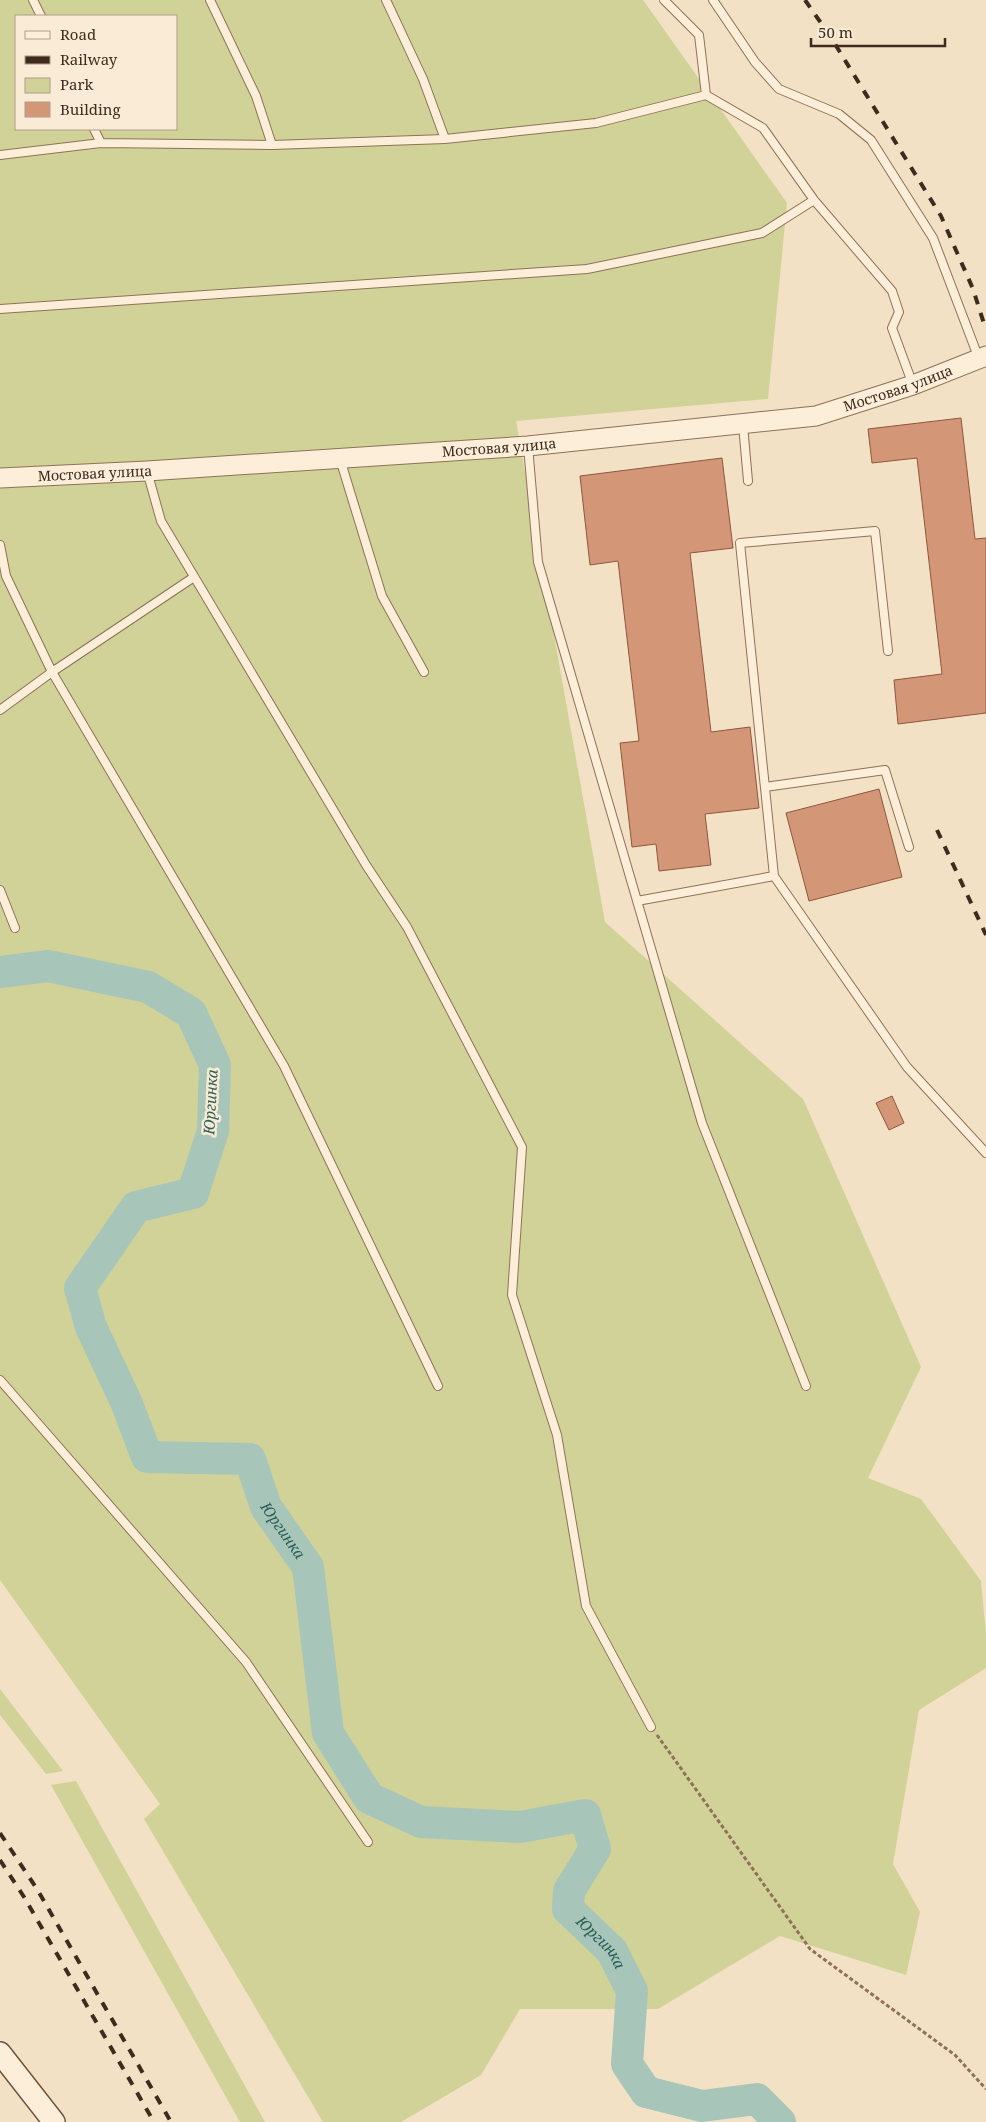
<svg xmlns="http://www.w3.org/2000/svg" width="986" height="2122" viewBox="0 0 986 2122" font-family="'Noto Serif',serif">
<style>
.green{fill:#d0d297;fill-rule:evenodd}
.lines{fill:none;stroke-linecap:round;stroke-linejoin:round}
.river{stroke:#a7c5b9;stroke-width:32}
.building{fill:#d39677;stroke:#90563c}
.service-casing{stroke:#8f7159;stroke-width:10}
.tertiary-casing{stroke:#8f7159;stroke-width:21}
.secondary-casing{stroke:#71523c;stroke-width:24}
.path{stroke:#8f7159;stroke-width:3;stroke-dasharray:4 2.5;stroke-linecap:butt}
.service{stroke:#fceed9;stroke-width:8}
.tertiary{stroke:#fceed9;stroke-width:19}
.secondary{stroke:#fceed9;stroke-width:21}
.rail{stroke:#3e2b1e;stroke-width:4;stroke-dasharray:9 9;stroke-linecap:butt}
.labels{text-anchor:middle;stroke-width:5;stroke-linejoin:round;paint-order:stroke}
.street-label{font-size:14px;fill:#3e2b1e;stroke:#f9ebd5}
.water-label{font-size:15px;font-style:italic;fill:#2c5f57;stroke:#f9ebd5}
</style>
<rect width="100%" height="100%" fill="#f2e1c4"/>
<path class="green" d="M0 0H643L787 203 768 399 516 421 605 922 803 1099 921 1367 868 1478 921 1499 981 1581 986 1635V1668L919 1710 893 1864 920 1912 906 1975 780 1936 658 2009H520L481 2075 401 2122H323L144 1819 160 1804 0 1580ZM16 16H176V129H16Z
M0 1689 63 1771 46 1774 0 1715Z
M76 1781 265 2122H240L51 1785Z"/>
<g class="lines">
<path class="river" id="s1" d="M0 972 48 966 148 987 191 1013 215 1065 213 1131 193 1193 136 1207 80 1288 91 1327 127 1404 147 1457 250 1459 266 1507 308 1567 328 1733 369 1798 421 1822 520 1827 585 1815 595 1849 569 1891 568 1909 612 1951 632 1991 627 2064 646 2092 702 2106 757 2099 780 2122"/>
</g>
<path class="building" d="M961 418 975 539 986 538V713L898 724 894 680 942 674 917 458 872 463 868 429Z
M722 458 733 548 690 553 711 732 750 727 759 808 705 814 711 865 659 871 656 844 632 847 620 743 639 741 618 561 590 565 580 476Z
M879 789 902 877 809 901 786 813Z
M892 1096 904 1123 889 1130 876 1103Z"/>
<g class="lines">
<defs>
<path id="service" d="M33 0 41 16
M210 0 256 96 272 145
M386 0 423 79 445 139
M664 0 699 35 706 95 763 128 814 200 892 291 899 312 892 328 913 385
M713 0 755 62 779 89 839 114 871 140 933 238 979 359
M94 129 101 143
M0 155 101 143 272 145 445 139 596 123 706 95
M0 309 587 269 762 233 814 200
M743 425 748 481
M528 446 538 562 702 1123 806 1386
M340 459 382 596 424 672
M147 471 161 521 366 865 407 927 522 1147 512 1295 557 1435 586 1606 651 1727
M0 545 6 576 52 672 284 1066 438 1386
M0 710 52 672 194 577
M765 787 885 770 909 847
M774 876 907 1067 986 1153
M0 890 15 928
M637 901 774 876 740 543 875 531 888 651
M0 1380 246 1662 368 1842"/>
<g id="tertiary">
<path id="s2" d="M0 478 147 471 528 446 816 416 913 385 986 356"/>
</g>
<path id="secondary" d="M0 2053 54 2122"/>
</defs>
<use href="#service" class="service-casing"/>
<use href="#tertiary" class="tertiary-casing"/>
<use href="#secondary" class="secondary-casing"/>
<path class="path" d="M657 1735 810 1949 955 2055 986 2089"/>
<use href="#service" class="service"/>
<use href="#tertiary" class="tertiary"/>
<use href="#secondary" class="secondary"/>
<path class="rail" d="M805 0 830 36 941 216 973 289 986 330
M937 830 986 935
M0 1833 37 1889 171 2122
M0 1860 24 1897 154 2122"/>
</g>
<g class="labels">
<g class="street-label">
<text dy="5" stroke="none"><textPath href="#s2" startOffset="905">Мостовая улица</textPath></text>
<text dy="5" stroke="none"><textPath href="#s2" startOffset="500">Мостовая улица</textPath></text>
<text dy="5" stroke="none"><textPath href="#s2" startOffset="95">Мостовая улица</textPath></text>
</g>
<g class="water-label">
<text transform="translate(211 1102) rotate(-87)" y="5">Юргинка</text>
<text dy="5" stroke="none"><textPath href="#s1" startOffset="911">Юргинка</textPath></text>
<text dy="5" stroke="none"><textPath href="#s1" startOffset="1572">Юргинка</textPath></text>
</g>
</g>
<rect x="15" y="15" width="162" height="115" fill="#f9ebd5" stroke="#ae9e8c"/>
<rect x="25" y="31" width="25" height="8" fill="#fceed9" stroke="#ae9e8c"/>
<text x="60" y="40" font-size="15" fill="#3e2b1e">Road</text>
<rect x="25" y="56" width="25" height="8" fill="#3e2b1e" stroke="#ae9e8c"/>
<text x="60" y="65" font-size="15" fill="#3e2b1e">Railway</text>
<rect x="25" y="78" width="25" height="15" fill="#d0d297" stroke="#ae9e8c"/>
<text x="60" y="90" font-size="15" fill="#3e2b1e">Park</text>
<rect x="25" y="102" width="25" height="15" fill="#d39677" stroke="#ae9e8c"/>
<text x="60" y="115" font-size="15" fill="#3e2b1e">Building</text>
<path d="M811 38v8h134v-8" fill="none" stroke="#3e2b1e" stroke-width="2.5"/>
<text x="818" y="38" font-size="15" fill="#3e2b1e" stroke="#f9ebd5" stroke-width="4" paint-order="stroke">50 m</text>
</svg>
